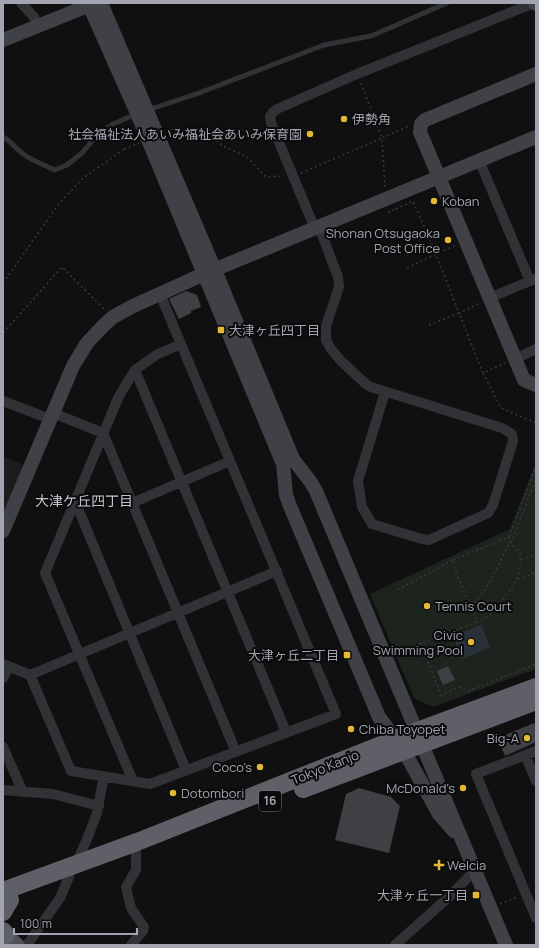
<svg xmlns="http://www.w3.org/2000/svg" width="539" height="948" viewBox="0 0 539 948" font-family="Manrope,'Noto Sans JP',sans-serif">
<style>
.built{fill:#1c1c1e}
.green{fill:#1d241e}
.water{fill:#2b3139}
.building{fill:#3f4044}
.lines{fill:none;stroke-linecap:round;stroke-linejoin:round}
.path{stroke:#38393d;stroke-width:1.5;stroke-dasharray:2 3;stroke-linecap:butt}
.lane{stroke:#313236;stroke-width:5}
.street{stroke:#313236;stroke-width:10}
.secondary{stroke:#404146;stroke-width:14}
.primary{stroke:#4e4f55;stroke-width:15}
.highway{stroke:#5e5f67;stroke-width:18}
.path-bridge{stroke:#38393d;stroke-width:1.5;stroke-dasharray:2 3;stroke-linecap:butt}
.poi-dot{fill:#e4ba35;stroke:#0b0b0c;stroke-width:1.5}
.labels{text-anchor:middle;stroke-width:4;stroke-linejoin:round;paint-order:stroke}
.shield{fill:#0b0b0c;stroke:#757780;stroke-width:1}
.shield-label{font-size:12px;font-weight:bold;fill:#a2a5b1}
.poi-label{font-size:13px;fill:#a2a5b1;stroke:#0b0b0c;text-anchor:end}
.street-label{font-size:13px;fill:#a2a5b1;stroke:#0b0b0c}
.neighbourhood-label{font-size:14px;fill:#c3c5ce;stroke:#0b0b0c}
</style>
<rect width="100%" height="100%" fill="#101011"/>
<path class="built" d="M3 456 24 465 3 516Z"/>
<path class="green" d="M536 462V669L433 707 414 698 370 594 510 529Z"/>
<path class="water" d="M481 625 490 647 462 659 453 636Z"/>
<path class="building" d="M186 291 197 295 201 307 191 311V313L179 319 169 299Z
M448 666 455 680 443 685 437 671Z
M534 723 536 727V742L505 756 498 738Z
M359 788 391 797 400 806 389 853 335 840 346 794Z"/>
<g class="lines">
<path class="path" d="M178 127 190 136 207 132 223 146 247 157 266 177 284 176
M301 173 382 138 361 83
M385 187 382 138 409 126
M396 209 413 201 436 254 456 245
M388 212 395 209
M407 268 436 254 459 313 480 303
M3 283 58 205 82 179 124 149
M429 325 459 313 483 373 505 363
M3 332H4L62 267 104 309
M483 373 501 408 536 423
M536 505V506
M509 537 536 466
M453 560 509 537 510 542 520 553C523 580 508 593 492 613L487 617 477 622
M521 560 536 555
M518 579 523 578 536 572
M471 606C490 588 498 565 510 542L513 538 536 479
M421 643 441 695 459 687 468 691 536 664
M395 653 477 622 456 572 453 560 397 590
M500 904 517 897"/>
<path class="lane" d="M148 110 199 93 324 45 371 36 447 3
M3 137C12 142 15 148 23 154 33 161 44 165 55 170L67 165 82 153 97 135 113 124 136 114"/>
<path class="street" d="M21 3 34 17 37 26
M479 160 530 281
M319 227 338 277 339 287 326 326V340L331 349 341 361 366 384 371 387 502 428 512 434 513 441 493 505 488 513 429 540 422 539 372 524 362 507 358 481 385 392
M315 229 271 123 270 117 272 113 277 109 357 74 534 3
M489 298 535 279
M515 359 536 349
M135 370 286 732
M3 401 50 419
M53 413 103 433 236 752
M75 501 186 770
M132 503 230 461
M3 664 30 675 277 571
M30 675 71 771 150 784 336 714 160 294
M3 678 9 667
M3 747 23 792
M536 751 476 774 536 918
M525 755 536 781
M133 781 45 573 119 396 135 370 156 355 181 344
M3 790 53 794 99 806
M75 866 87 839 97 813 104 776
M27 945 60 898 69 877
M131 945 143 931 144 927 131 908 126 887 136 870V852
M395 945 450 896 474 871"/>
<path class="secondary" d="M88 3 137 113 283 464 286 495 290 506 379 717 404 751 439 814 454 831
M101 3 215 270 293 459 310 481 316 491 506 945
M535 3 536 4
M3 40 95 3
M536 74 425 120 421 124 420 132 524 380 536 385
M3 531 73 366 87 343 104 325 113 317 133 306 204 274 536 137"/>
<path class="primary" d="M3 933 17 945"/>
<path class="highway" d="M303 789 536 701
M3 891 137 842 396 739 536 687
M3 912 10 900
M3 931 6 935"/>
<path class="path-bridge" d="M124 149 178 127"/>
</g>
<g class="poi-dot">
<circle cx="344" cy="119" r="4"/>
<circle cx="310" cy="134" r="4"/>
<circle cx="434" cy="201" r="4"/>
<circle cx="448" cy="240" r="4"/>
<rect x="217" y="326" width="8" height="8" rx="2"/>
<circle cx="427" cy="606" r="4"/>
<circle cx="471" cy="642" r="4"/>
<rect x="343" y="651" width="8" height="8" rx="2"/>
<circle cx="351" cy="729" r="4"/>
<circle cx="527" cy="738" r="4"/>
<circle cx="260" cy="767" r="4"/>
<circle cx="463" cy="788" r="4"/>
<circle cx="173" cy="793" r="4"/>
<path d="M437 859h4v4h4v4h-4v4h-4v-4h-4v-4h4z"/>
<rect x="472" y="891" width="8" height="8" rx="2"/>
</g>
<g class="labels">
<rect class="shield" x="259" y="791" width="22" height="20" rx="3"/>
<g class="shield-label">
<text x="270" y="805">16</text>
</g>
<g class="poi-label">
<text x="352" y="124" text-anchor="start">伊勢角</text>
<text x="302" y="139">社会福祉法人あいみ福祉会あいみ保育園</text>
<text x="442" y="206" text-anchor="start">Koban</text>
<text x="440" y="238">Shonan Otsugaoka<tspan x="440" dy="15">Post Office</tspan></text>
<text x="229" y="335" text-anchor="start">大津ヶ丘四丁目</text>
<text x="435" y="611" text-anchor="start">Tennis Court</text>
<text x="463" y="640">Civic<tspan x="463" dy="15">Swimming Pool</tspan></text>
<text x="339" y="660">大津ヶ丘二丁目</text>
<text x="359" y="734" text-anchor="start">Chiba Toyopet</text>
<text x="519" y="743">Big-A</text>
<text x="252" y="772">Coco's</text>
<text x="455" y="793">McDonald's</text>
<text x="181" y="798" text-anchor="start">Dotombori</text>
<text x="447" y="870" text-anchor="start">Welcia</text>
<text x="468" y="900">大津ヶ丘一丁目</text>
</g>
<g class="street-label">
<text transform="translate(325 767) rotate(-22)" y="5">Tokyo Kanjo</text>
</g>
<g class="neighbourhood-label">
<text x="84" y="506">大津ケ丘四丁目</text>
</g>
</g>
<rect width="539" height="948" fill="none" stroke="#a2a5b1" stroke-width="8"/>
<path d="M14 928v6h123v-6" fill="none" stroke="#a2a5b1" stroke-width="2"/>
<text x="20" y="928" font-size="12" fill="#a2a5b1" stroke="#0b0b0c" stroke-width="3" paint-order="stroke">100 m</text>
</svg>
